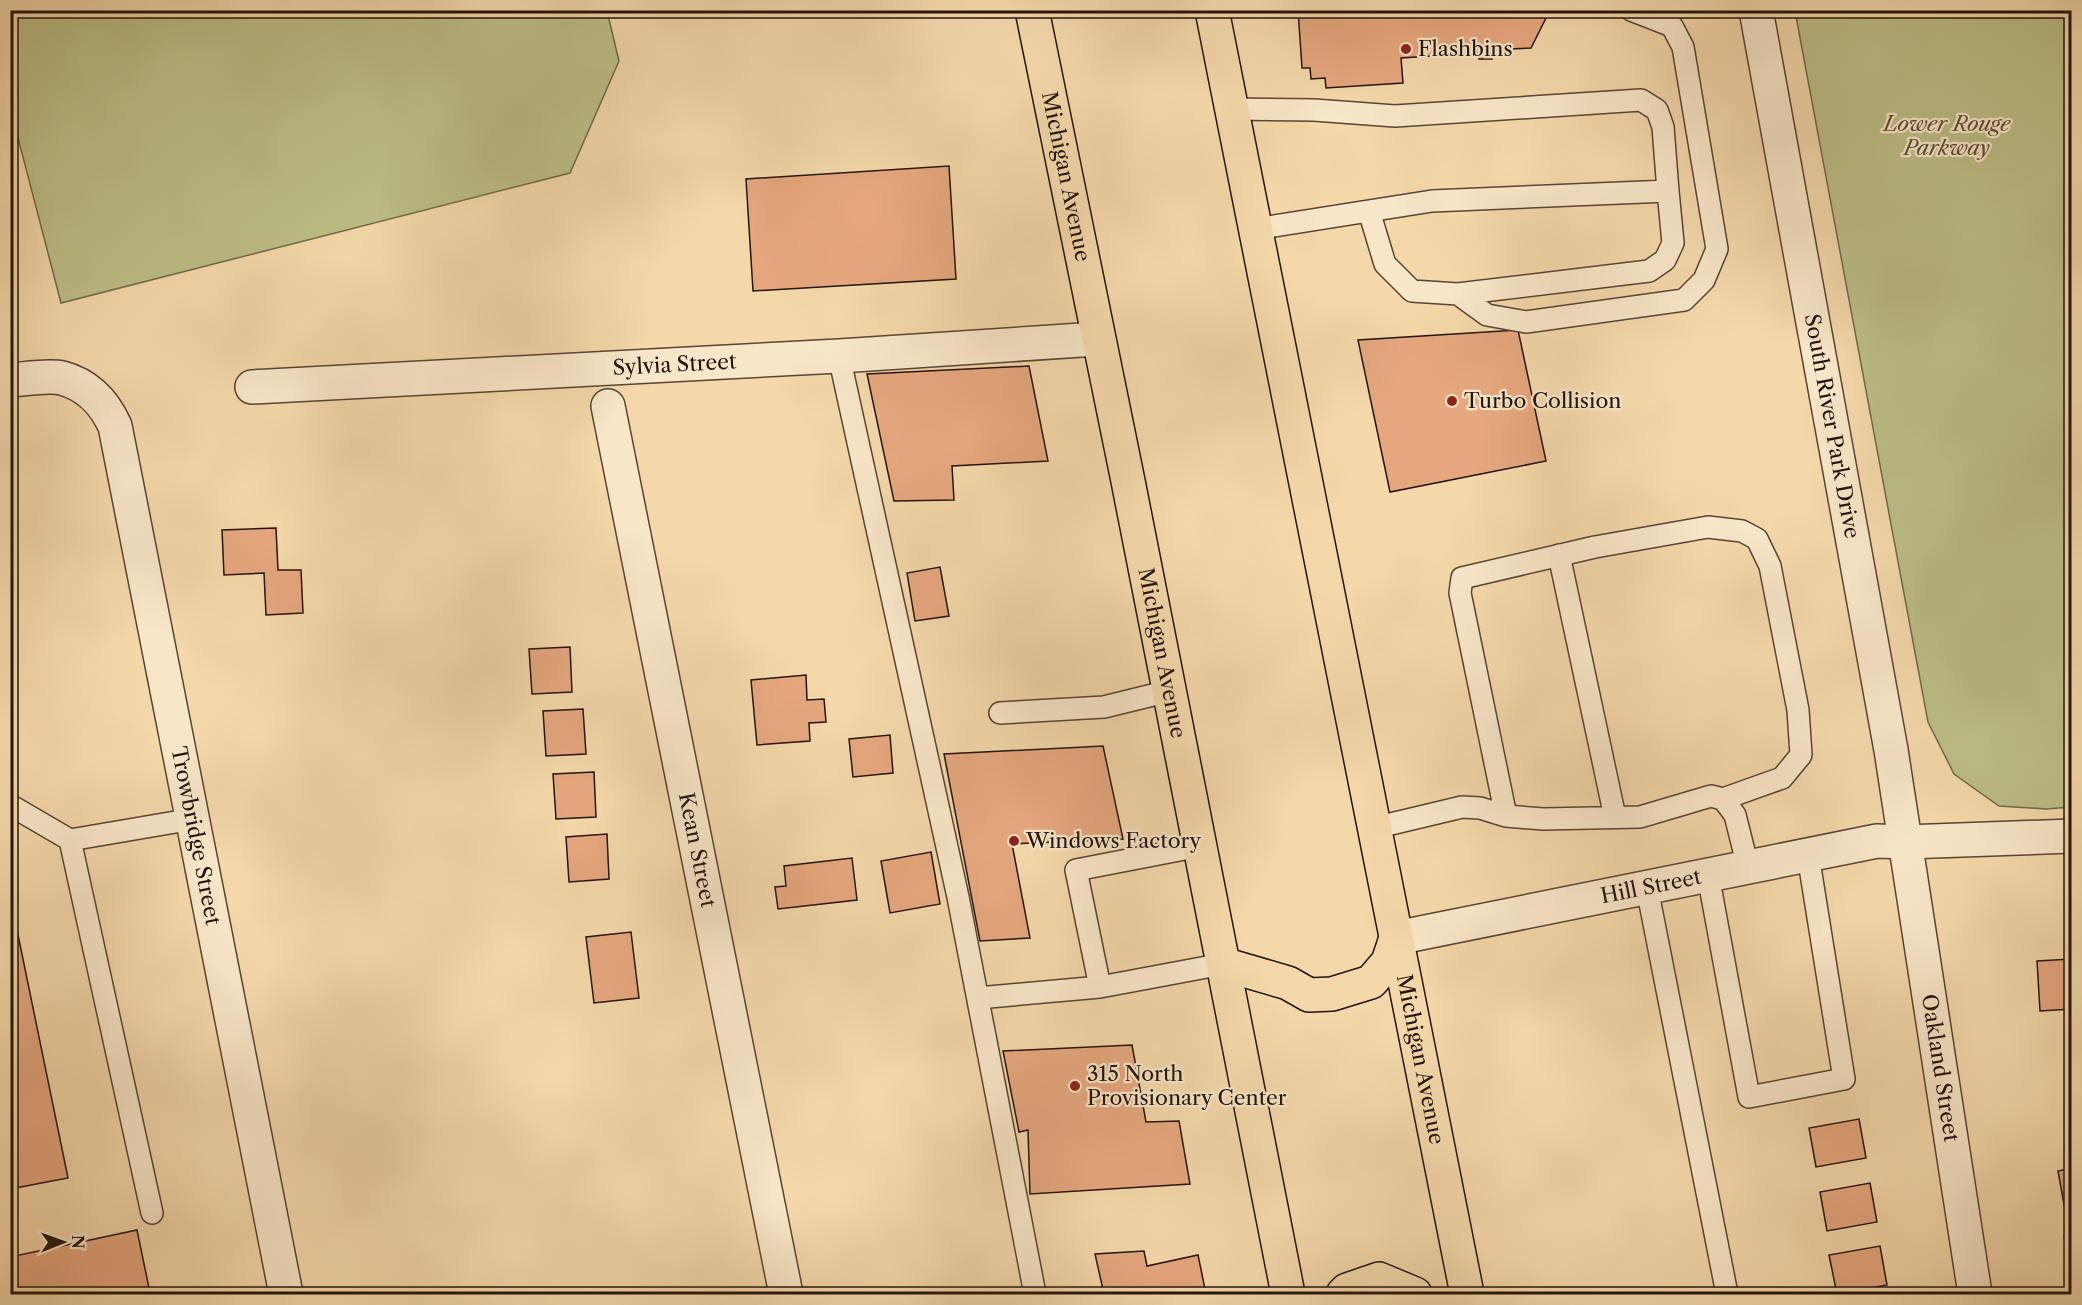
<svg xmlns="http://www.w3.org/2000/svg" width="2082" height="1305" viewBox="0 0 2082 1305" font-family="'Libre Caslon Text',serif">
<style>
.green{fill:#bcbe87;stroke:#70694a;stroke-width:1.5}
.building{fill:#e6a77e;stroke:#23140d;stroke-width:1.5}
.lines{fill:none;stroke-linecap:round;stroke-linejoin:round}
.lane-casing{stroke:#574534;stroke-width:24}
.street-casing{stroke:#574534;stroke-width:36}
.primary-casing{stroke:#23140d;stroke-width:36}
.lane{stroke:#f8e6c8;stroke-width:21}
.street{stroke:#f8e6c8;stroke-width:33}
.primary{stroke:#f4d8aa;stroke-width:33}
.poi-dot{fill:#8f2418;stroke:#f8e6c8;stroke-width:2}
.labels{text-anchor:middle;stroke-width:4.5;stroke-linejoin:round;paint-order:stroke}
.poi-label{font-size:21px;fill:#23140d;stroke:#f8e6c8;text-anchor:start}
.park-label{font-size:21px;font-style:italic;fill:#595038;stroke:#f8e6c8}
.street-label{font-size:21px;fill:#23140d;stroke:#f8e6c8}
</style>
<rect width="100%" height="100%" fill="#f4d8aa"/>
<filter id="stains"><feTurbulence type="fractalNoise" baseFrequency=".00333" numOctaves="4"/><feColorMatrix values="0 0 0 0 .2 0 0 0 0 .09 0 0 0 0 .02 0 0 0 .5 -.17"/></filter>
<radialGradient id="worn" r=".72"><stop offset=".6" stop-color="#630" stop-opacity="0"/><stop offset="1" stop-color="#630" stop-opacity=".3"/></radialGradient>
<path class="green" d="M10 11H607L619 61 570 173 61 303 11 111Z
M1795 11H2071V807L2046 809 1999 806 1954 774 1928 722Z"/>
<path class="building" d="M1298 10H1550L1531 48 1491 50 1492 59H1479L1478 53 1401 58 1403 83 1326 88 1325 78 1311 79 1310 68H1302Z
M949 166 956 279 753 291 746 179Z
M1518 330 1546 461 1390 492 1358 340Z
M1029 366 1048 461 952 466 954 500 894 501 867 374Z
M276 528 278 570H301L303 613 266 615 264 573 224 575 222 530Z
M940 567 949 616 915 621 907 573Z
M570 647 572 692 532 694 529 649Z
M806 675 807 700 824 699 826 722 809 723 810 741 757 745 751 680Z
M583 709 586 754 546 756 543 711Z
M890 735 893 773 853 777 849 739Z
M1103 746 1123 839 1012 844 1030 938 980 941 944 754Z
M594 772 596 817 556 819 553 774Z
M607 834 609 879 569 882 566 837Z
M931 852 940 904 890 913 881 861Z
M852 858 857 900 778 909 775 887 786 886 784 866Z
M10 896 68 1178 10 1189Z
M631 932 639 998 594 1003 586 937Z
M2072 959V1009L2040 1011 2037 961Z
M1132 1045 1146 1122 1179 1121 1190 1184 1030 1194 1028 1130 1019 1132 1003 1051Z
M1859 1119 1866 1158 1816 1167 1809 1128Z
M2072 1168V1209L2065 1210 2058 1171Z
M1870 1183 1877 1222 1827 1231 1820 1192Z
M137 1230 149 1288 118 1294H11L10 1257Z
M2072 1234V1274H2071L2064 1236Z
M1880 1246 1887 1285 1837 1294 1829 1255Z
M1144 1251 1147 1266 1198 1255 1206 1294H1104L1095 1254Z"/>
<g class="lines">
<defs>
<path id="lane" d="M1231 109 1314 110 1395 116 1641 100 1657 110 1663 127 1668 191 1432 201 1255 229
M1369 211 1385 264 1412 291 1458 294 1649 271 1665 260 1673 243 1668 191
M1458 294 1487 315 1526 322 1684 300 1704 280 1717 249 1683 47 1672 26 1631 10
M839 356 958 897 1035 1294
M1559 555 1615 817
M1000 713 1104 707 1169 691
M10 805 70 840
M1506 816 1460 593 1462 578 1595 547 1708 527 1742 531 1757 539 1770 566 1798 710 1801 755 1782 778 1723 799
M1374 828 1462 807 1480 808 1506 816 1543 819 1640 817 1711 796 1723 799 1735 815 1748 867
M1708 875 1749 1097 1844 1079 1808 855
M1647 888 1727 1294
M1100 987 1223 964
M978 998 1100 987 1076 870 1200 846
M152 1213 70 840 193 819"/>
<g id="street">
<path id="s1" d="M1756 10 1891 750 1975 1294"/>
<path id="s2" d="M10 380C25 379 49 375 62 378 88 385 104 402 115 426L286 1294"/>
<path id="s3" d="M252 387 839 356 1097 339"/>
<path id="s4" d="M608 406 786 1294"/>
<path id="s5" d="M1396 938 1877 841 1905 842 2072 836"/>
</g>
<g id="primary">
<path id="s6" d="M1032 10 1128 481 1288 1294"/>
<path id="s7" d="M1212 10 1467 1294"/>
<path d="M1223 964 1288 983 1309 995 1332 994 1371 982 1388 962 1396 938"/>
<path d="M1343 1294 1347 1290 1379 1279 1415 1294"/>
</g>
</defs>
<use href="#lane" class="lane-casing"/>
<use href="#street" class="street-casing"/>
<use href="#primary" class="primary-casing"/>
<use href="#lane" class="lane"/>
<use href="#street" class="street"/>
<use href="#primary" class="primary"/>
</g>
<g class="poi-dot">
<circle cx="1406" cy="49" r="6"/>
<circle cx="1452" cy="401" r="6"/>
<circle cx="1014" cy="841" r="6"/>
<circle cx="1075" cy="1086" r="6"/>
</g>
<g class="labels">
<g class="poi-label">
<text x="1418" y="56">Flashbins</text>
<text x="1464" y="408">Turbo Collision</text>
<text x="1026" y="848">Windows Factory</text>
<text x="1087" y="1081">315 North<tspan x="1087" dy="24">Provisionary Center</tspan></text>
</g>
<g class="park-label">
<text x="1947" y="131">Lower Rouge<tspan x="1947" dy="24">Parkway</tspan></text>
</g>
<g class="street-label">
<text dy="7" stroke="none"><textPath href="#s6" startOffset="170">Michigan Avenue</textPath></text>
<text dy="7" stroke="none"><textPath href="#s3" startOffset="423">Sylvia Street</textPath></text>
<text dy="7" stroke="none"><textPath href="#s1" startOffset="423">South River Park Drive</textPath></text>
<text dy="7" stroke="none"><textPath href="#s6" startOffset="656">Michigan Avenue</textPath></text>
<text dy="7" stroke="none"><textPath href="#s2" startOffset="544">Trowbridge Street</textPath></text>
<text dy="7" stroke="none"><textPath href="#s4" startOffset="453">Kean Street</textPath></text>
<text dy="7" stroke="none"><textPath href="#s5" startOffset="260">Hill Street</textPath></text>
<text dy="7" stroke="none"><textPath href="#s7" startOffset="1070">Michigan Avenue</textPath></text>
<text dy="7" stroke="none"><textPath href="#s1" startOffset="1074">Oakland Street</textPath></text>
</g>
</g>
<rect width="2082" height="1305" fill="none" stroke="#f4d8aa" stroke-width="36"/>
<rect x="12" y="12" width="2058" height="1281" fill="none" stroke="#23140d" stroke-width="3"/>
<rect x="18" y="18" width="2046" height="1269" fill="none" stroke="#23140d" stroke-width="1.5"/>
<g transform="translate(63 1242) rotate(89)" stroke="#f8e6c8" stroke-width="4.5" paint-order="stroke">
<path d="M0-4.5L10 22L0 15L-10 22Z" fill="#23140d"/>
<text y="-9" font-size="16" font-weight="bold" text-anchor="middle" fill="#23140d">N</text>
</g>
<rect width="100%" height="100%" filter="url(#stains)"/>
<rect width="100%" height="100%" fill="url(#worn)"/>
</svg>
